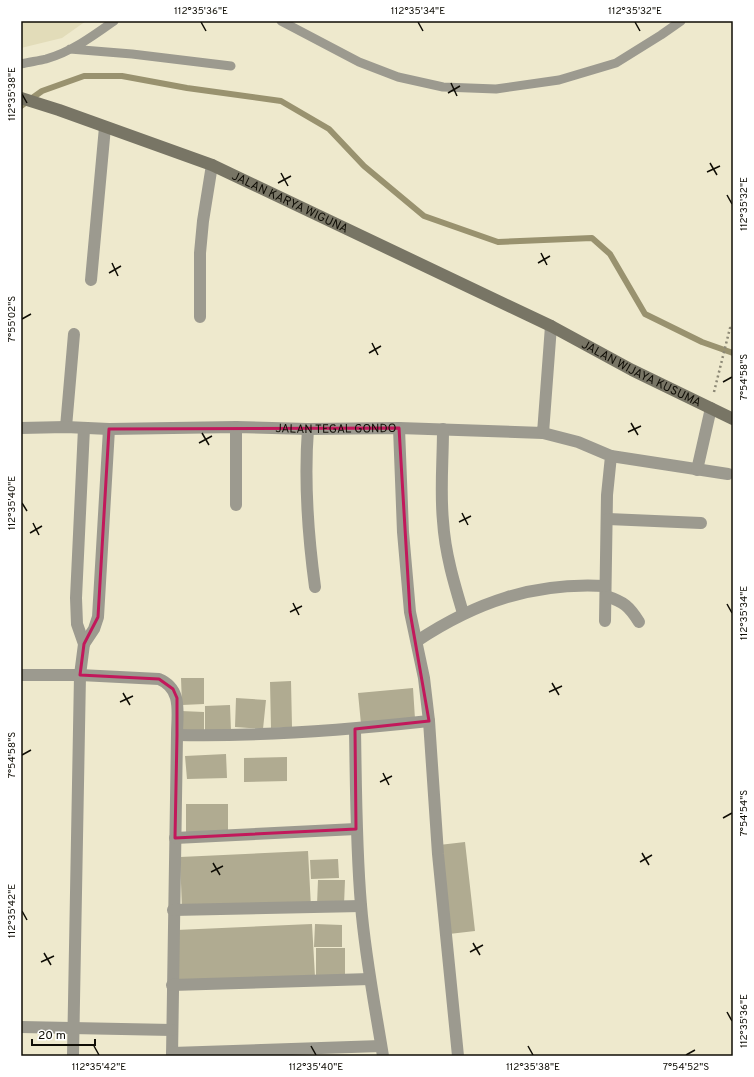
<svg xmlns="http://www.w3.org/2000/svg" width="754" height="1077" viewBox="0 0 754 1077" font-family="Overpass,sans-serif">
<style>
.built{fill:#e2dcb9}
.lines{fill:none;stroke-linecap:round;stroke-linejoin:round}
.stream{stroke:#99926f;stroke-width:6}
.building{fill:#b0ab91}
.path{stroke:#8c8875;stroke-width:2.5;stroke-dasharray:2 3;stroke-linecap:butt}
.lane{stroke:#9c9a8f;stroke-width:9}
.street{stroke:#9c9a8f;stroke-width:12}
.secondary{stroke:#787565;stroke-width:12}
.marked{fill:none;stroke:#c2185b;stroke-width:3;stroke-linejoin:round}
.ticks{fill:none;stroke:#0f0d05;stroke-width:1.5}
.labels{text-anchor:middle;stroke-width:3.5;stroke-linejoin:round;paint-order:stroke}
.street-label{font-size:12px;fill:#0f0d05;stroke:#fff}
.neatline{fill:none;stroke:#0f0d05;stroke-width:1.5}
.ticks-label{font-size:10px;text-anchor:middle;fill:#0f0d05}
</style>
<rect width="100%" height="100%" fill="#eee9cd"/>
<path class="built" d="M21 21H86L62 38 21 48Z"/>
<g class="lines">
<path class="stream" d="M21 106 42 91 84 76H122L187 88 281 101 329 129 364 166 424 216 498 242 592 238 610 254 645 314 702 342 733 353"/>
</g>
<path class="building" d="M181 678H204V704L182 705Z
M291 681 292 727 271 728 270 682Z
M413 688 415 719 361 724 358 693Z
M236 698 266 700 263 729 235 727Z
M230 705 231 731H205V706Z
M181 711 204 712V732L181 733Z
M226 754 227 778 187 779 185 756Z
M287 757V781L244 782V758Z
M186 804H228V833H186Z
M465 842 475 931 449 934 439 845Z
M308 851 311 907 182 909 180 857Z
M338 859 339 878 311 879 310 860Z
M318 880H345L344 905H317Z
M312 924 315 977 178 983 176 930Z
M315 924 342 925V947H314Z
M316 948H345V979H316Z"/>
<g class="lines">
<path class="path" d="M714 392 730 328H733"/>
<path class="lane" d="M281 21 359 62 398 77 443 87 496 89 559 80 616 63 661 35 681 21
M70 49 132 54 231 66
M21 64C29 62 38 61 46 59 71 52 93 36 114 21"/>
<g class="street">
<path d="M91 280 105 127"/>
<path d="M200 317V253L203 221 212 165"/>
<path d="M66 427 74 334"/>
<path id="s1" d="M21 428 66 427 109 429 236 427 308 429 399 428 543 433 551 326"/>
<path d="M399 428 403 532 410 612 424 678 429 721 438 854 458 1056"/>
<path d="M308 429C304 481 308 535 315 587"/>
<path d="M443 429C443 460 440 491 443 521 445 553 454 583 463 613"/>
<path d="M543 433 578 442 611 456 607 495 605 621"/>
<path d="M611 456 728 474"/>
<path d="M697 470 711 408"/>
<path d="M236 505V427"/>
<path d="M608 519 701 523"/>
<path d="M606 596C624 602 629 606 639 622"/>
<path d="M417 641C476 602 534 582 605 586"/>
<path d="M84 644 94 629 98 617 109 429"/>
<path d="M21 675H80L159 679C183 689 177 713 177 735L172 1056"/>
<path d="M355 729C356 788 356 847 361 905 365 956 375 1006 383 1056"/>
<path d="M177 735C262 737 346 730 429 721"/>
<path d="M175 838 356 829"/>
<path d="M173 910 361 906"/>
<path d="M172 985 370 979"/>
<path d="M21 1027 172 1030"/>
<path d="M172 1053 381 1046"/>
<path d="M73 1056 80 675 84 644 77 624 76 598 84 428"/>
</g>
<path class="secondary" id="s2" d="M21 98 59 110 212 165 551 326 632 370 733 419"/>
</g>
<path class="marked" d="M399 428 410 612 429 721 355 729 356 829 175 838 177 735V698L173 689 159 679 80 675 84 644 98 617 109 429Z"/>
<path class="ticks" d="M201 22 206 31M418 22 423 31M635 22 640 31M451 83 457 96M448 93 460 86M22 94 27 103M710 163 717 175M707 172 720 166M281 173 288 186M278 183 291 176M727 195 732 204M541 253 547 265M112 263 118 276M538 263 550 256M109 273 121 266M22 319 31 314M372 343 378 355M369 353 381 346M723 382 732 377M631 423 638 435M628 432 641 426M202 433 209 445M199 443 212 436M22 503 27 511M462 513 468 525M459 522 471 516M33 523 39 535M30 533 42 526M293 603 299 615M727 604 732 613M290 612 302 606M552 683 559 695M549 692 562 686M123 693 130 705M120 702 133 696M22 755 31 750M383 773 389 785M380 782 392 776M723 818 732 813M642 853 649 865M640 862 652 855M213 863 220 875M211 872 223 866M22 911 27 920M473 943 480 955M470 952 483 945M44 953 51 965M41 962 54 956M727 1012 732 1021M94 1046 99 1055M311 1046 316 1055M528 1046 533 1055M686 1055 695 1050"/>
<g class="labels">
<g class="street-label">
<text dy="4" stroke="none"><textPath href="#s2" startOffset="289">JALAN KARYA WIGUNA</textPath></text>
<text dy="4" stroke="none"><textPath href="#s2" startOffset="680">JALAN WIJAYA KUSUMA</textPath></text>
<text dy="4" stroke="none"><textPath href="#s1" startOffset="315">JALAN TEGAL GONDO</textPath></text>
</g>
</g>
<rect width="754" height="1077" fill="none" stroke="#ffffff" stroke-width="44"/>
<path d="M32 1039v6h63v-6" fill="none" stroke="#0f0d05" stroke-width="2"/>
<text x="38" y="1039" font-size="12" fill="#0f0d05" stroke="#ffffff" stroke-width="3" paint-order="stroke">20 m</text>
<rect x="22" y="22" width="710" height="1033" class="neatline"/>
<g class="ticks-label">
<text x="201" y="14">112°35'36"E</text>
<text x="418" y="14">112°35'34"E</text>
<text x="635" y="14">112°35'32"E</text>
<text transform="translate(11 94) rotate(-90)" y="4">112°35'38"E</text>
<text transform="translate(743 204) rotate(-90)" y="4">112°35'32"E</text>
<text transform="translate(11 319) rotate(-90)" y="4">7°55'02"S</text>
<text transform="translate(743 377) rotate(-90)" y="4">7°54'58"S</text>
<text transform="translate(11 503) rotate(-90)" y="4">112°35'40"E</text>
<text transform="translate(743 613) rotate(-90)" y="4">112°35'34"E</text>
<text transform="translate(11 755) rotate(-90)" y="4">7°54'58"S</text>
<text transform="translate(743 813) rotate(-90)" y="4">7°54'54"S</text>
<text transform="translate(11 911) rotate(-90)" y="4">112°35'42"E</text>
<text transform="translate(743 1021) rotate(-90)" y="4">112°35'36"E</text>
<text x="99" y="1070">112°35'42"E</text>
<text x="316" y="1070">112°35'40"E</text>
<text x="533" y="1070">112°35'38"E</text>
<text x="686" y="1070">7°54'52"S</text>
</g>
</svg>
